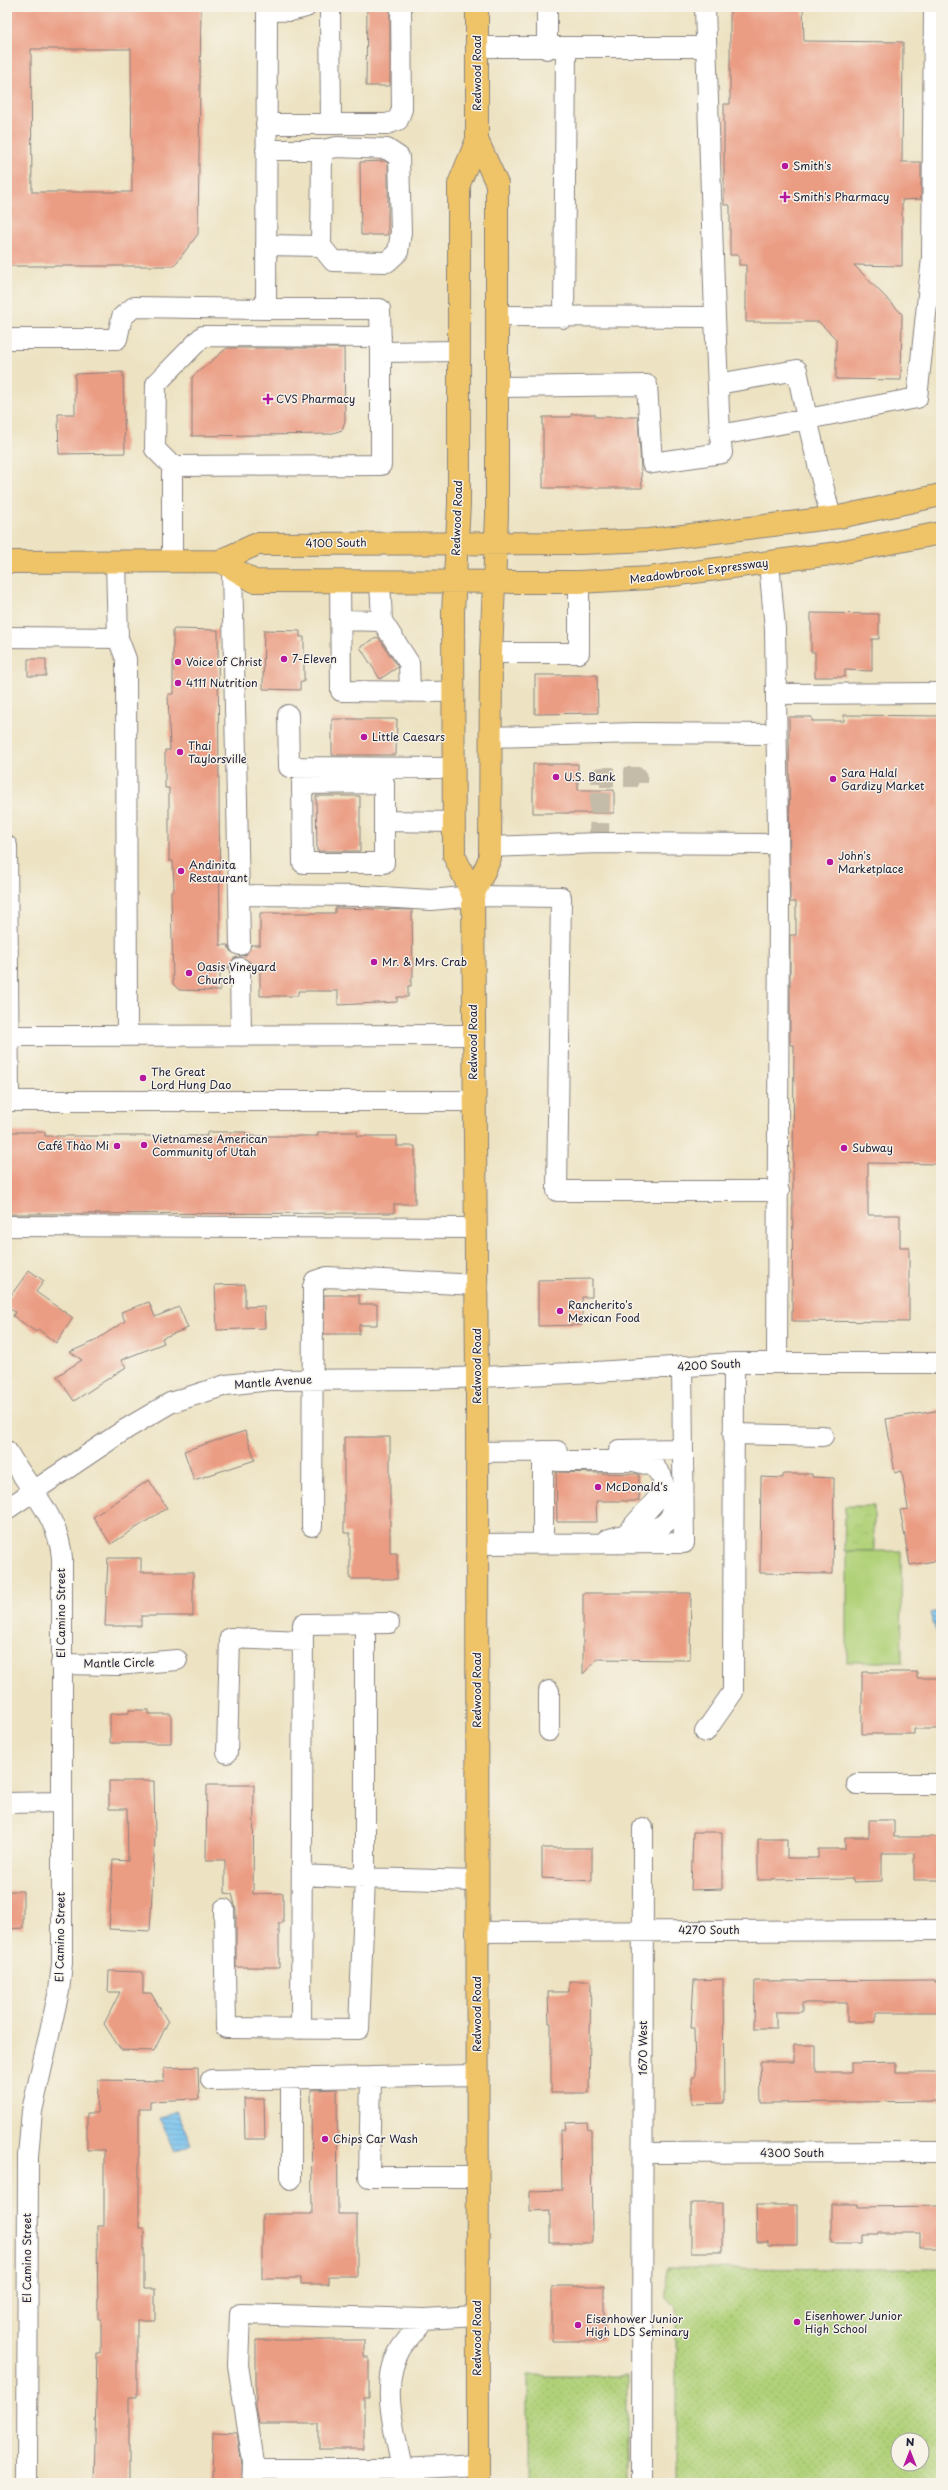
<svg xmlns="http://www.w3.org/2000/svg" width="948" height="2490" viewBox="0 0 948 2490" font-family="'Playpen Sans',sans-serif">
<style>
.grass{fill:url(#grass-dots);stroke:#697a5a;fill-rule:evenodd}
.park{fill:url(#park-crowns);stroke:#697a5a}
.pitch{fill:#b0d178;stroke:#697a5a}
.water{fill:url(#water-rules);stroke:#4b7294}
.building{fill:#eb9d84;fill-rule:evenodd}
.lines{fill:none;stroke-linecap:round;stroke-linejoin:round}
.minor-tunnel{stroke:#c4bca8;stroke-width:20;stroke-dasharray:20 10;stroke-linecap:butt}
.minor-casing{stroke:#88827f;stroke-width:22}
.major-casing{stroke:#88827f;stroke-width:24}
.minor{stroke:#fff;stroke-width:20}
.major{stroke:#efc469;stroke-width:22}
.poi-dot{fill:#b5179e;stroke:#f7f3e8;stroke-width:1.5}
.labels{text-anchor:middle;stroke-width:3;stroke-linejoin:round;paint-order:stroke}
.street-label{font-size:11px;fill:#22223b;stroke:#f7f3e8}
.poi-label{font-size:11px;fill:#22223b;stroke:#f7f3e8;text-anchor:start}
</style>
<defs>
<pattern id="grass-dots" width="8" height="8" patternUnits="userSpaceOnUse"><rect width="8" height="8" fill="#b0d178"/><path d="M2 2h.1M6 6h.1" fill="none" stroke="#97b369" stroke-width="1.8" stroke-linecap="round"/></pattern>
<pattern id="park-crowns" width="20" height="18" patternUnits="userSpaceOnUse"><rect width="20" height="18" fill="#b0d178"/><path d="M2 6a3 3 0 1 1 6 0M12 15a3 3 0 1 1 6 0" fill="none" stroke="#97b369"/></pattern>
<pattern id="water-rules" width="6" height="5" patternUnits="userSpaceOnUse"><rect width="6" height="5" fill="#74c1ee"/><path d="M0 2.5h6" fill="none" stroke="#5f9cc2"/></pattern>
</defs>
<rect width="100%" height="100%" fill="#f7f3e8"/>
<filter id="ink" filterUnits="userSpaceOnUse"><feTurbulence type="fractalNoise" baseFrequency=".025" numOctaves="2"/><feDisplacementMap in="SourceGraphic" scale="8" xChannelSelector="R" yChannelSelector="G"/><feConvolveMatrix kernelMatrix="1 2 1 2 8 2 1 2 1" color-interpolation-filters="sRGB"/></filter>
<filter id="wash" filterUnits="userSpaceOnUse"><feTurbulence type="fractalNoise" baseFrequency=".012" numOctaves="4" result="noise"/><feDisplacementMap in="SourceGraphic" scale="16" xChannelSelector="R" yChannelSelector="G"/><feGaussianBlur stdDeviation="0.9" result="paint"/><feColorMatrix in="noise" values="0 0 0 0 0 0 0 0 0 0 0 0 0 0 0 0 0 1.4 0 .05"/><feComposite in="paint" operator="in"/></filter>
<g filter="url(#wash)">
<rect width="100%" height="100%" fill="#ede3c3"/>
<path class="grass" d="M667 2268 941 2269V2483H676V2308L666 2297ZM898 2440H922V2464H898Z
M528 2376H627V2483H528Z"/>
<path class="park" d="M845 1506H874V1551H844Z"/>
<path class="pitch" d="M847 1551H901L902 1662H847Z"/>
<path class="water" d="M941 1610V1648H940L931 1613Z
M176 2111 191 2144 175 2151 160 2118Z"/>
<g id="blocks">
<path class="building" d="M7 7H201L198 234 174 266H7ZM31 49H131L132 192H32Z
M367 7H390V86H366Z
M730 7H803L804 41 903 42 902 162H921V199L902 200V266L854 265 902 314 901 380 836 379V339L819 322H746V265H739V255H730V205H724V104H730Z
M385 161 388 163V235H361L360 162Z
M227 348H344L345 421 342 430 330 434 192 436V377Z
M123 372 125 453 59 454 58 414H75V374Z
M571 414H595V417H638L642 488H543V417H571Z
M811 613 879 614V639H872V671L845 670V677H815V652H811Z
M173 629 218 630 220 945H228L230 951 240 956 246 955 251 945H260V913H335V908L412 910 413 978H411V986H408V997H397V1002L338 1005V991H298V996H260V968H252L250 962 240 957 234 958 228 968H220V991L179 990 173 984 171 891 174 890 173 861H169V788H165V750H170L168 694H173Z
M264 630 300 631V637H304V682H300V690L263 689Z
M378 637 398 667 380 679 360 647Z
M28 659H46V676H28Z
M535 675H597L598 713 535 714Z
M844 715 941 716V1164L868 1163V1215H900V1247H909V1322L792 1321 794 1045H790V935H796V902H790L789 717H812V721H844Z
M332 719H397L396 755H332Z
M533 764H578V790H614V813H533Z
M316 796H360V851H317Z
M7 1132H45V1136H207V1132H246V1136H318V1132H357V1136H397V1146H415V1204H394V1213L7 1214Z
M29 1270 44 1281 36 1292 73 1318 56 1343 38 1329 36 1332 13 1316 15 1312 7 1307V1301Z
M592 1279V1297H582V1325L538 1326V1280Z
M245 1284V1307L264 1306 265 1328 217 1330 215 1285Z
M324 1295H359V1304H377V1325H359V1334H324Z
M149 1302 155 1317 179 1307 188 1328 162 1338 164 1343 121 1360 126 1367 74 1401 57 1376 82 1360 70 1352 93 1342 125 1321 121 1312Z
M941 1410V1560L910 1565 900 1510 908 1509 902 1471 895 1473 886 1419Z
M245 1431 255 1460 194 1480 184 1451Z
M344 1437H390V1553H397V1579H350V1533H344Z
M556 1472 639 1474V1501H596L597 1522H557Z
M783 1474H812V1477L834 1478 833 1574 760 1573 761 1477 783 1478Z
M149 1480 167 1508 111 1544 93 1517Z
M108 1558H141V1572H193V1616H141V1626H105Z
M583 1593H691L690 1660 597 1659 583 1674Z
M862 1672H917V1678H941V1729H914V1734H862Z
M129 1710H149V1714H171V1743H110V1714L129 1713Z
M109 1781H154L155 1836 150 1931 109 1929 113 1860 128 1861 127 1809H109Z
M207 1785H254L253 1894 283 1893V1923H279V1967H236V1909L232 1894 225 1893V1860H206Z
M869 1820H894V1837H941V1880H914V1853H882V1881L853 1882V1879L758 1880V1839H787V1858H818V1849H845V1837H869Z
M693 1832H722V1889L691 1890Z
M542 1848H592V1881L542 1878Z
M7 1891H23V1928L7 1929Z
M109 1971 143 1972V1993H151L168 2022 154 2051 121 2050 104 2024 120 1992H108Z
M723 1979 724 2103 692 2104V2077H695L694 2028H691L694 1980Z
M935 1980V1982H941V2012H876V2022H847V2003H802V2012H776V2028H754L755 1981Z
M569 1981H591L589 2093H551V2023H549L548 1992H569Z
M794 2045H816V2072H851V2063L896 2062V2072H941V2101L761 2103 760 2062H794Z
M198 2067 199 2099 150 2101V2109H139V2228H144V2289H155V2320H137V2397H129V2483H94L97 2353H101V2319H98L97 2226H104V2150H87V2113H97L98 2080 164 2081V2068Z
M337 2089 338 2214H357V2276H329V2284H301V2278H262V2214H312L311 2090Z
M244 2099H264L265 2139H245Z
M587 2122 588 2130 591 2129 592 2243H550V2210L530 2211V2191L562 2190 561 2130H566L565 2123Z
M691 2203H722V2252H691Z
M831 2204H858V2207L941 2206V2248H920V2233H879V2235H862V2243H831Z
M756 2205H797V2246H768V2242H757Z
M552 2286H604V2341H552Z
M256 2340H364V2357H369V2398H364V2449H319V2424H259L256 2407Z
M213 2432 237 2433 242 2466V2483H212Z"/>
</g>
</g>
<g filter="url(#ink)">
<use href="#blocks" fill-opacity="0" stroke="#88827f" stroke-width="1"/>
<g class="lines">
<path class="minor-tunnel" d="M599 843 600 777H638V790"/>
<defs>
<path id="minor" d="M267 7 266 309H380L381 352
M267 10 290 11 306 7
M477 47H706
M547 49V7
M266 124H331L330 7
M331 124H387L398 120 402 109 401 7
M266 245 321 246 322 150H266
M321 246 333 261 387 262 398 252 401 232 399 157 387 149 337 147 322 150
M497 316 715 317 705 7
M715 317 720 435 807 419 831 518
M564 318 566 48
M7 339H117L122 317 134 307 266 309
M718 384 797 370 807 419 917 398 932 258 934 7
M497 387 647 385 652 463 722 453 720 435
M172 466 155 449 156 384 203 336 381 337
M172 561V466L381 465V352L459 351
M769 563 775 629 779 898 777 1361
M232 568 239 895 364 896 431 900 473 896 561 897 557 1191H779
M340 581 341 691 454 692
M380 581 382 621 409 663 410 692
M340 620 382 621
M7 637 118 638 116 562
M118 638 126 659 127 1036
M491 653H579V582
M776 694 941 693
M288 715 289 767 454 768
M491 737 636 733 776 734
M384 821V863H303L302 784 384 783V821L454 822
M7 846 9 1101H474
M490 847 599 843 778 844
M239 895 240 945
M240 968 241 1036
M8 1036 473 1035
M7 1226 475 1228
M733 1434 823 1436
M619 1450 681 1449
M7 1451C27 1487 59 1516 62 1558V1963L59 1991 32 2111 28 2156 27 2483
M545 1451 557 1461H634L654 1466 662 1477 664 1488 658 1498 626 1534 606 1540
M477 1452 557 1451
M7 1509 126 1429 170 1403 226 1385 270 1380 432 1379 596 1372 734 1363H941
M312 1526 313 1287 315 1281 327 1277 476 1285
M630 1534C655 1531 678 1526 673 1494
M477 1544 684 1543 682 1366
M543 1544V1451
M61 1664 118 1665 177 1660
M549 1731V1691
M705 1732 733 1692 734 1363
M227 1753 230 1638 303 1641
M857 1784H941
M7 1803 61 1802
M302 1875 365 1878V1624
M224 1909 226 2028 359 2029 365 1878 476 1881
M476 1932 941 1930
M301 2029 303 1624 389 1623
M477 2075 371 2077 369 2177H477
M291 2078V2179
M211 2080 371 2077
M643 2153 941 2152
M254 2469 238 2365 240 2314 424 2319
M402 2469 477 2465
M253 2483 254 2469H402C395 2431 379 2384 401 2348 408 2338 417 2329 424 2319L477 2316
M642 2483 643 1828"/>
<path id="major" d="M477 140 497 184V515L491 653 490 858 473 896 477 1377 478 2483
M220 561 254 581 579 582 649 578 838 553 941 533
M7 562 220 561 257 544 581 543 649 540 839 517 941 495
M473 896 454 855 453 613 459 504V184L477 140V7"/>
</defs>
<use href="#minor" class="minor-casing"/>
<use href="#major" class="major-casing"/>
<use href="#minor" class="minor"/>
<use href="#major" class="major"/>
</g>
</g>
<g class="poi-dot">
<circle cx="785" cy="166" r="4"/>
<path d="M783 191h4v4h4v4h-4v4h-4v-4h-4v-4h4z"/>
<path d="M266 393h4v4h4v4h-4v4h-4v-4h-4v-4h4z"/>
<circle cx="284" cy="659" r="4"/>
<circle cx="178" cy="662" r="4"/>
<circle cx="178" cy="683" r="4"/>
<circle cx="364" cy="737" r="4"/>
<circle cx="180" cy="752" r="4"/>
<circle cx="556" cy="777" r="4"/>
<circle cx="833" cy="779" r="4"/>
<circle cx="830" cy="862" r="4"/>
<circle cx="181" cy="871" r="4"/>
<circle cx="374" cy="962" r="4"/>
<circle cx="189" cy="973" r="4"/>
<circle cx="143" cy="1078" r="4"/>
<circle cx="144" cy="1145" r="4"/>
<circle cx="117" cy="1146" r="4"/>
<circle cx="844" cy="1148" r="4"/>
<circle cx="560" cy="1311" r="4"/>
<circle cx="598" cy="1487" r="4"/>
<circle cx="325" cy="2139" r="4"/>
<circle cx="797" cy="2322" r="4"/>
<circle cx="578" cy="2325" r="4"/>
</g>
<g class="labels">
<g class="street-label">
<text transform="translate(477 73) rotate(-90)" y="4">Redwood Road</text>
<text transform="translate(457 518) rotate(-88)" y="4">Redwood Road</text>
<text transform="translate(336 543) rotate(-1)" y="4">4100 South</text>
<text transform="translate(699 571) rotate(-7)" y="4">Meadowbrook Expressway</text>
<text transform="translate(473 1042) rotate(-90)" y="4">Redwood Road</text>
<text transform="translate(709 1365) rotate(-3)" y="4">4200 South</text>
<text transform="translate(477 1366) rotate(-90)" y="4">Redwood Road</text>
<text transform="translate(273 1382) rotate(-4)" y="4">Mantle Avenue</text>
<text transform="translate(61 1613) rotate(-90)" y="4">El Camino Street</text>
<text transform="translate(119 1663) rotate(-1)" y="4">Mantle Circle</text>
<text transform="translate(477 1690) rotate(-90)" y="4">Redwood Road</text>
<text x="709" y="1934">4270 South</text>
<text transform="translate(60 1937) rotate(-89)" y="4">El Camino Street</text>
<text transform="translate(477 2014) rotate(-90)" y="4">Redwood Road</text>
<text transform="translate(643 2048) rotate(-90)" y="4">1670 West</text>
<text x="792" y="2157">4300 South</text>
<text transform="translate(27 2258) rotate(-90)" y="4">El Camino Street</text>
<text transform="translate(477 2338) rotate(-90)" y="4">Redwood Road</text>
</g>
<g class="poi-label">
<text x="793" y="170">Smith's</text>
<text x="793" y="201">Smith's Pharmacy</text>
<text x="276" y="403">CVS Pharmacy</text>
<text x="292" y="663">7-Eleven</text>
<text x="186" y="666">Voice of Christ</text>
<text x="186" y="687">4111 Nutrition</text>
<text x="372" y="741">Little Caesars</text>
<text x="188" y="750">Thai<tspan x="188" dy="13">Taylorsville</tspan></text>
<text x="841" y="777">Sara Halal<tspan x="841" dy="13">Gardizy Market</tspan></text>
<text x="564" y="781">U.S. Bank</text>
<text x="838" y="860">John's<tspan x="838" dy="13">Marketplace</tspan></text>
<text x="189" y="869">Andinita<tspan x="189" dy="13">Restaurant</tspan></text>
<text x="382" y="966">Mr. &amp; Mrs. Crab</text>
<text x="197" y="971">Oasis Vineyard<tspan x="197" dy="13">Church</tspan></text>
<text x="151" y="1076">The Great<tspan x="151" dy="13">Lord Hung Dao</tspan></text>
<text x="152" y="1143">Vietnamese American<tspan x="152" dy="13">Community of Utah</tspan></text>
<text x="109" y="1150" text-anchor="end">Café Thào Mi</text>
<text x="852" y="1152">Subway</text>
<text x="568" y="1309">Rancherito's<tspan x="568" dy="13">Mexican Food</tspan></text>
<text x="606" y="1491">McDonald's</text>
<text x="333" y="2143">Chips Car Wash</text>
<text x="805" y="2320">Eisenhower Junior<tspan x="805" dy="13">High School</tspan></text>
<text x="586" y="2323">Eisenhower Junior<tspan x="586" dy="13">High LDS Seminary</tspan></text>
</g>
</g>
<rect width="948" height="2490" fill="none" stroke="#f7f3e8" stroke-width="24"/>
<g transform="translate(910 2452)"><circle r="19" fill="#f7f3e8" stroke="#a29fa3"/>
<path d="M0-3L7 15L0 10L-7 15Z" fill="#b5179e"/>
<text y="-6" font-size="11" font-weight="bold" text-anchor="middle" fill="#22223b">N</text>
</g>
</svg>
